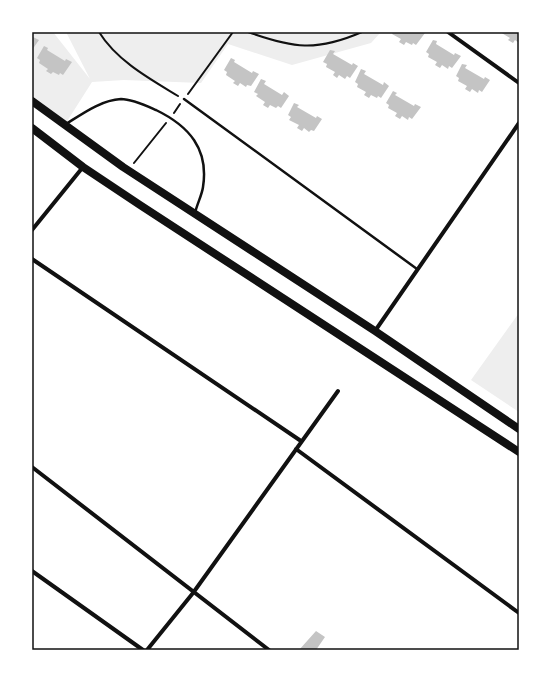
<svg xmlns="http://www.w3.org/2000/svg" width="551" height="682" viewBox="0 0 551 682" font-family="Cabin,sans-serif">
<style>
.green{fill:#eee}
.building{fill:#c4c4c4}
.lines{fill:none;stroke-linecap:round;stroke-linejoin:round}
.path{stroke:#111;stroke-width:2}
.service{stroke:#111;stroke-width:2.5}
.minor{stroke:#111;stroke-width:4}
.secondary{stroke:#111;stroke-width:8}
.neatline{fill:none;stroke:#111;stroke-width:1.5}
</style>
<rect width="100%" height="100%" fill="#fff"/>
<path class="green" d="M32 32H53L90 79 66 32H381L371 43 292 65 228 44 201 83 124 80 92 82 64 126 32 101Z
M519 313V412L471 380Z"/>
<path class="building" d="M393 32H423L425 33 416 45 413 43 412 45 406 42 404 45 399 42 401 39 392 34Z
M500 32H519V43L515 40 513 43 508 40 510 38Z
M33 37 39 40 32 50V39Z
M433 40 437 41 436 44 454 55 455 53 461 56 452 68 449 66 448 69 442 65 440 68 435 65 437 62 428 57 429 54 426 52Z
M44 46 48 48 47 50 65 61 66 59 72 62 63 75 60 73 59 75 53 72 51 74 46 71 48 69 39 63 40 60 37 58Z
M330 50 335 51 333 54 352 65 353 63 358 66 350 78 347 76 345 79 339 75 337 78 333 75 335 72 326 67 327 64 323 62Z
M231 58 235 60 234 62 252 73 253 71 259 74 251 86 247 85 246 87 240 83 238 86 233 83 235 81 226 75 227 72 224 70Z
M462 64 467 65 465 68 484 79 485 77 490 80 482 92 479 90 478 93 472 89 470 92 465 89 467 86 458 81 459 78 456 76Z
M361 69 366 71 364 74 383 85 384 82 389 86 381 98 378 96 377 98 371 95 369 98 364 95 366 92 357 87 358 84 355 82Z
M261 79 266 81 264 84 282 95 284 92 289 96 281 108 278 106 276 108 270 105 268 108 263 105 265 102 256 96 258 94 254 92Z
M393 91 397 93 395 95 414 106 415 104 421 107 412 119 409 117 408 120 402 116 400 119 395 116 397 113 388 108 389 105 386 103Z
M294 103 299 105 297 107 316 118 317 116 322 119 314 131 311 130 309 132 304 128 302 131 297 128 299 125 289 120 291 117 288 115Z
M316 631 325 637 316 650H299Z"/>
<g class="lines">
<path class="path" d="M99 32C117 61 150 79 178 96
M248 32C293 48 316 52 362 32
M188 94 233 32
M174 113 180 104
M134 163 166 123"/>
<path class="service" d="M184 99 417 269
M66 124C82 114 101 100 121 99 132 99 147 106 156 110 189 126 209 149 203 187 202 195 197 204 195 213"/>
<path class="minor" d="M448 32 519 83
M32 230 83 167
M32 259 301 441
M375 331 519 123
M296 449 519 613
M32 467 269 650
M32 571 143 650
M147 650 193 593 338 391"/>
<path class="secondary" d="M32 101 123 167 375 331 519 429
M32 128 83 167 140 205 519 452"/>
</g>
<rect width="551" height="682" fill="none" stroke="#ffffff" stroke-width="66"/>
<rect x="33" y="33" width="485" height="616" class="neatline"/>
</svg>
